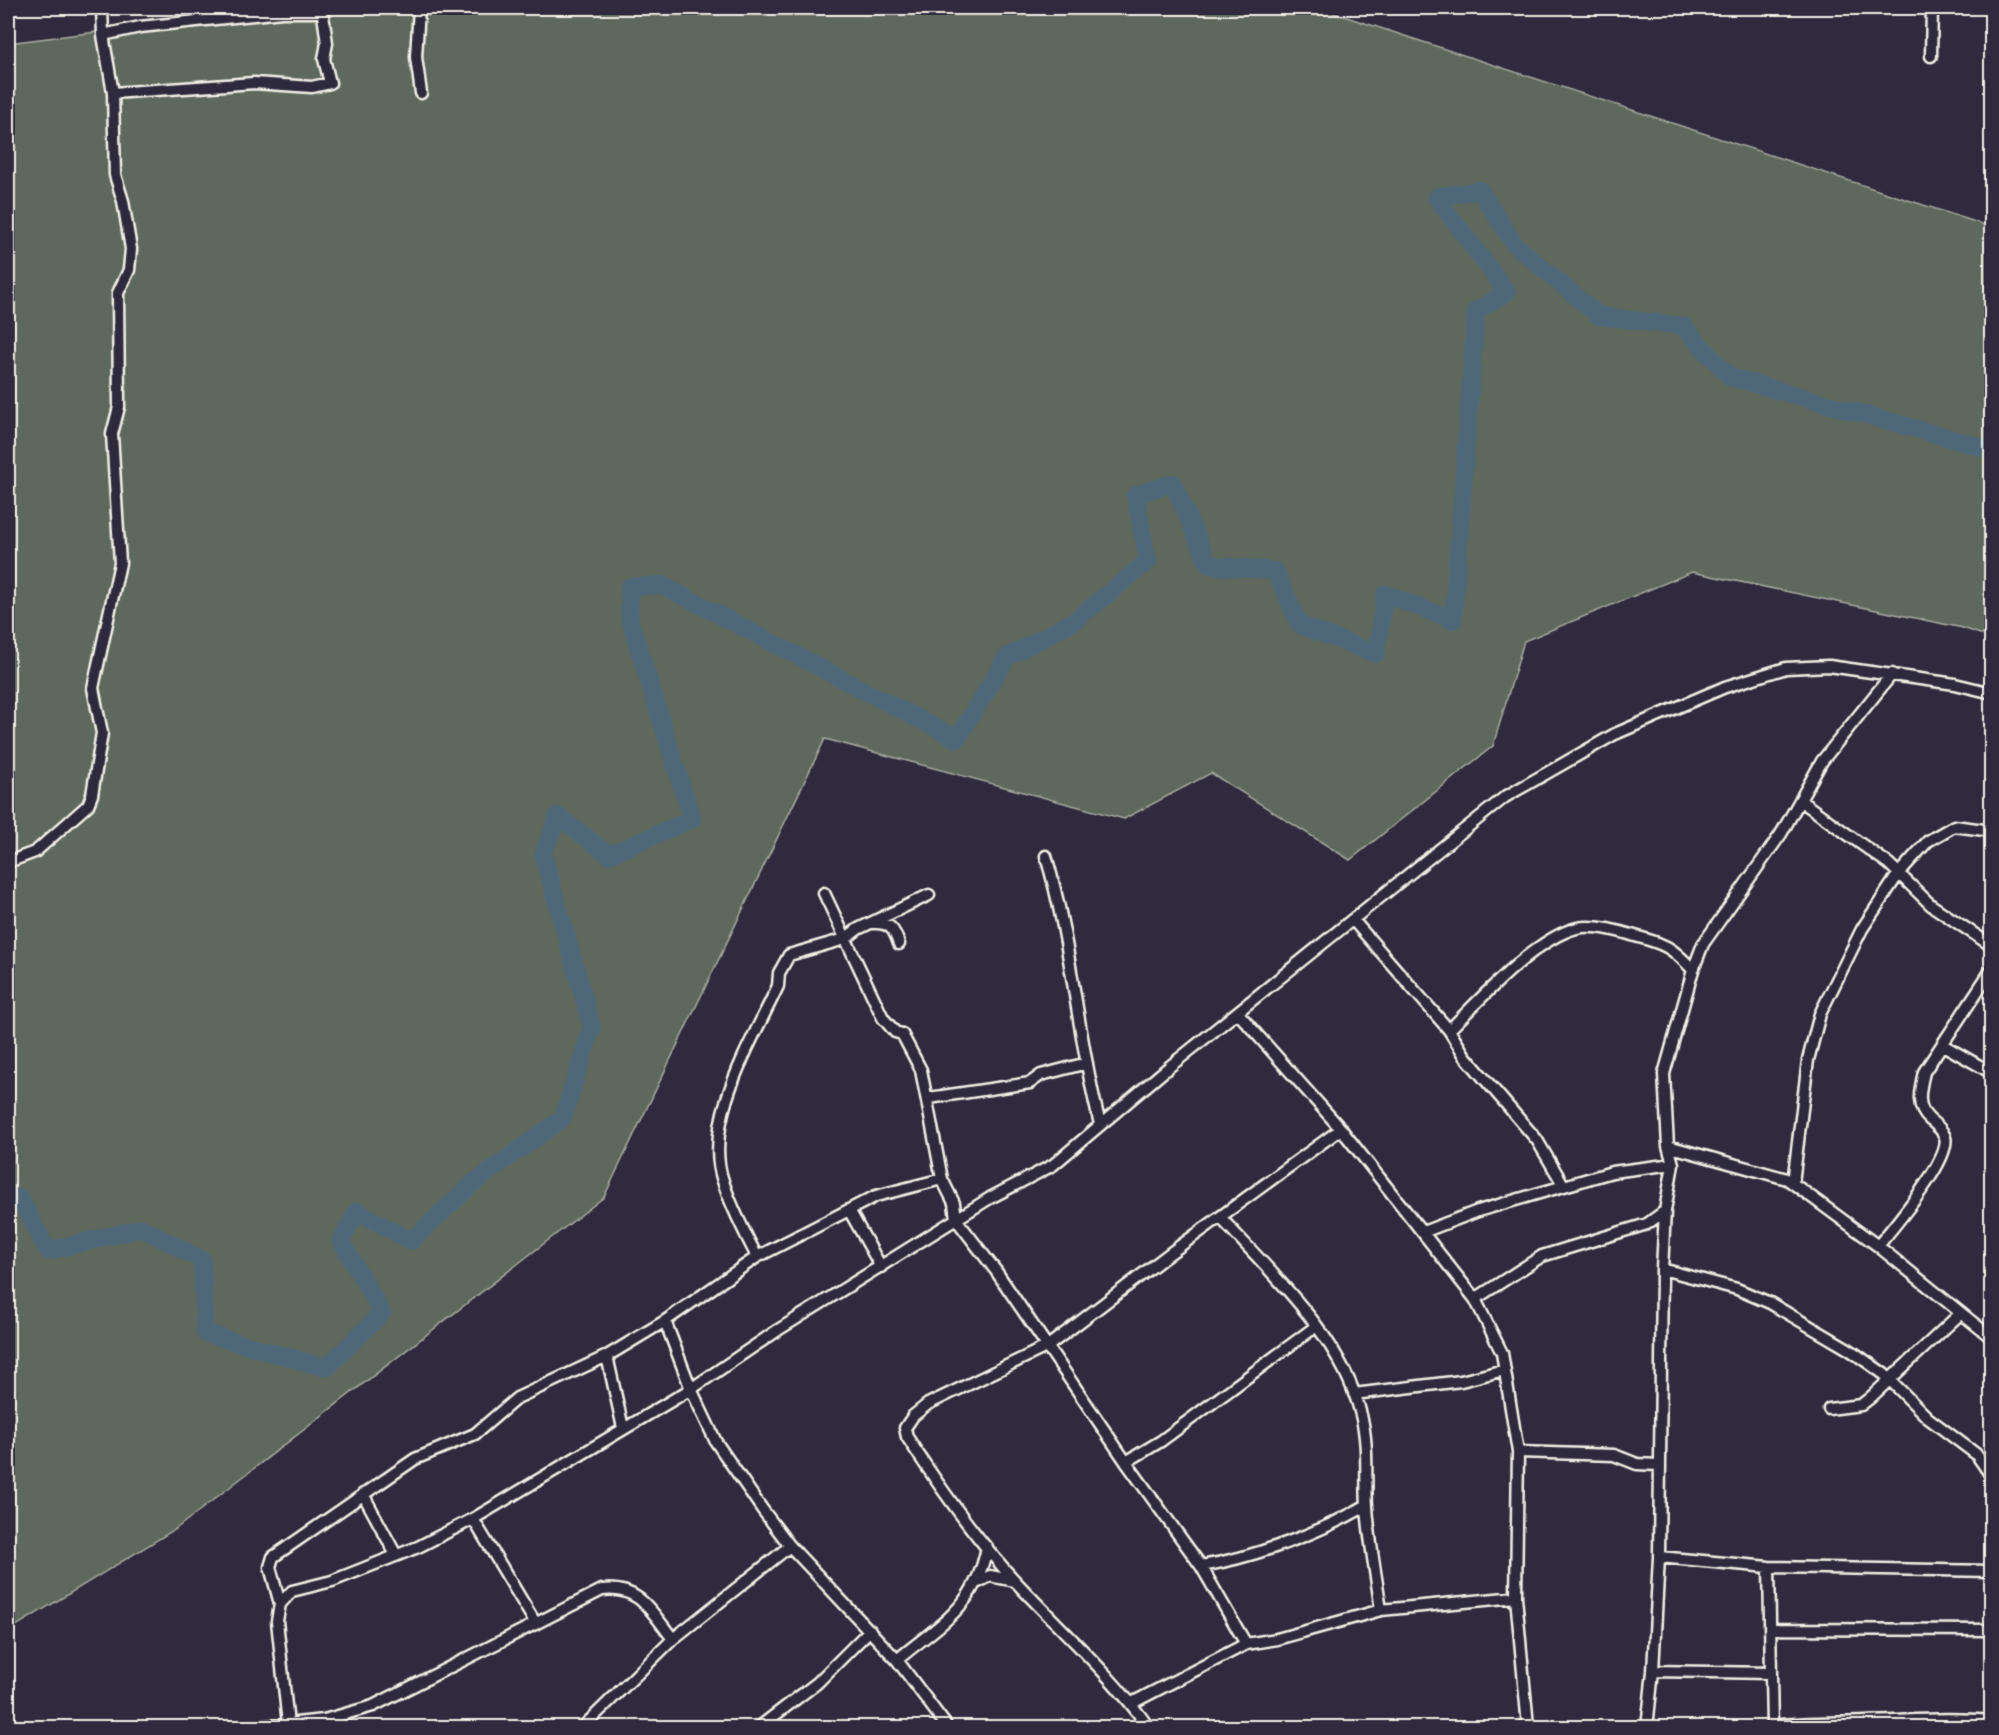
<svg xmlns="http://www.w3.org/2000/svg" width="1999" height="1735" viewBox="0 0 1999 1735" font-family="'Indie Flower',sans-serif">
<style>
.green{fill:#5e685c;stroke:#a9aca2;stroke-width:1.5}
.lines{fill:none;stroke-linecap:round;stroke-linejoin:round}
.river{stroke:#4f6879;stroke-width:18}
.minor-casing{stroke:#f4f1e8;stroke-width:15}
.minor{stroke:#2f2a3d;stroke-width:10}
</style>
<rect width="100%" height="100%" fill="#2f2a3d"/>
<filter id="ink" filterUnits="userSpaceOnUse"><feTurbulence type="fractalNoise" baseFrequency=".0167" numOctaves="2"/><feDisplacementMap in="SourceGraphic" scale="12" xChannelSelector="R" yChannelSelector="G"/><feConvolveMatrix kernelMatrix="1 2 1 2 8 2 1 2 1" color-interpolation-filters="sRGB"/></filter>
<g filter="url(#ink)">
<path class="green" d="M289 8H1319L1991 227V638L1963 628 1692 572 1524 641 1493 746 1350 860 1211 773 1124 819 825 739 604 1197 177 1528 8 1631V43Z"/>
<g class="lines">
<path class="river" d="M8 1196 20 1198 48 1251 142 1228 202 1260 205 1333 326 1368 382 1313 341 1241 357 1211 411 1241 472 1184 563 1118 592 1027 543 854 558 816 609 855 692 819 630 621 629 587 662 585 957 739 1007 657 1076 620 1148 561 1135 495 1173 483 1209 565 1275 571 1300 625 1376 654 1385 594 1453 620 1476 311 1507 292 1436 197 1480 190 1514 244 1599 316 1683 326 1730 377 1992 450"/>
<defs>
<path id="minor" d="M419 8 416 57 421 93
M103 35 140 27 282 12H322
M1931 56 1932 8
M113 93 254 83 312 87 330 83 324 59 327 43 322 8
M1801 801 1889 864 1931 905 1992 946
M1046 856C1072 944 1077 1036 1100 1124
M8 862 35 852 88 805 92 795 102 733 93 688 120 563 112 434 119 407 118 293 129 270 131 249 123 201 115 175 113 93 103 35 102 8
M824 893 883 1018 895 1032 902 1034 921 1070 942 1179 954 1203 956 1219 996 1271 1126 1462 1201 1566 1246 1644
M1353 920 1449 1030 1465 1056 1537 1140 1564 1186
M873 923C890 922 894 929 899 944
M1238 1013 1341 1129 1475 1299 1502 1353 1518 1452 1516 1597 1528 1726
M1449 1030C1480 1000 1535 938 1577 928 1594 924 1619 931 1635 936 1665 944 1672 947 1693 970
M1943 1045 1992 1073
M929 1098 1030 1083 1041 1075 1087 1063
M1668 1146 1787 1179 1878 1246 1992 1338
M1793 1183 1808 1060 1820 1014 1862 929 1899 873 1928 841 1954 826 1992 831
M849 1210 881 1267
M1220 1217C1273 1275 1342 1337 1361 1415 1369 1446 1365 1475 1367 1506 1369 1540 1376 1575 1381 1610
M1423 1232 1478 1211 1612 1172 1673 1164
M1878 1246C1893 1227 1952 1159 1945 1137 1942 1129 1936 1125 1930 1120 1915 1107 1920 1089 1924 1072L1992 969
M757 1257C745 1233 731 1207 723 1181 702 1120 753 1040 778 986L779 973 789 955 845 939 858 929 929 895
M1662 1269 1737 1289 1770 1303 1850 1350 1884 1374 1928 1418 1976 1454 1992 1477
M1475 1299 1542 1256 1647 1224 1665 1211
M607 1356 623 1428
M1354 1394 1461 1381 1504 1370
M1829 1409 1861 1405 1870 1398 1961 1313
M1518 1452 1614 1455 1637 1464 1658 1465
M1126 1462 1161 1441 1315 1327
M363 1494 396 1555
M473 1519 536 1624
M1659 1557 1769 1567 1992 1571
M1201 1566C1254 1558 1322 1532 1367 1505
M1769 1567 1772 1728
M978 1582 990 1576 1015 1581
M280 1604 270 1567 273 1557 415 1459 475 1434 517 1398 607 1356 665 1321 757 1257 876 1196 942 1179
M1770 1629 1992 1630
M897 1660C941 1623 975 1608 987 1547
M1653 1671 1770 1673
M1132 1703 1246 1644 1277 1639 1381 1610 1516 1597
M288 1724 277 1621 280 1604 292 1591 332 1581 418 1547 473 1519 691 1389 665 1321
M1772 1726C1803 1722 1834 1723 1865 1722 1909 1721 1948 1717 1992 1721
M249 1728 324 1720 373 1706 602 1590C640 1585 652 1613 673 1639
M582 1728 673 1639 790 1546
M758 1728 817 1683 870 1630
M948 1728 897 1660 790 1546 762 1509 716 1442 691 1389 778 1330 990 1198 1053 1165 1169 1067 1505 797 1615 734 1725 687 1786 668 1829 666 1955 684 1992 693
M1149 1728C1111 1674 1061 1630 1017 1583 975 1538 940 1488 907 1437L905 1428 913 1416 928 1404 1048 1346 1169 1254 1341 1129
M1522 1728H1596
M1647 1728 1653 1671 1659 1557 1662 1269 1665 1211 1673 1164 1668 1146 1664 1074 1693 970 1703 944 1781 834 1822 761 1892 674"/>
</defs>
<use href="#minor" class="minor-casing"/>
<use href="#minor" class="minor"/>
</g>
</g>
<rect width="1999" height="1735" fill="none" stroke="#2f2a3d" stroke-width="30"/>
<rect x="15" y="15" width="1969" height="1705" fill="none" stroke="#f4f1e8" stroke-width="2" filter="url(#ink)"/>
</svg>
